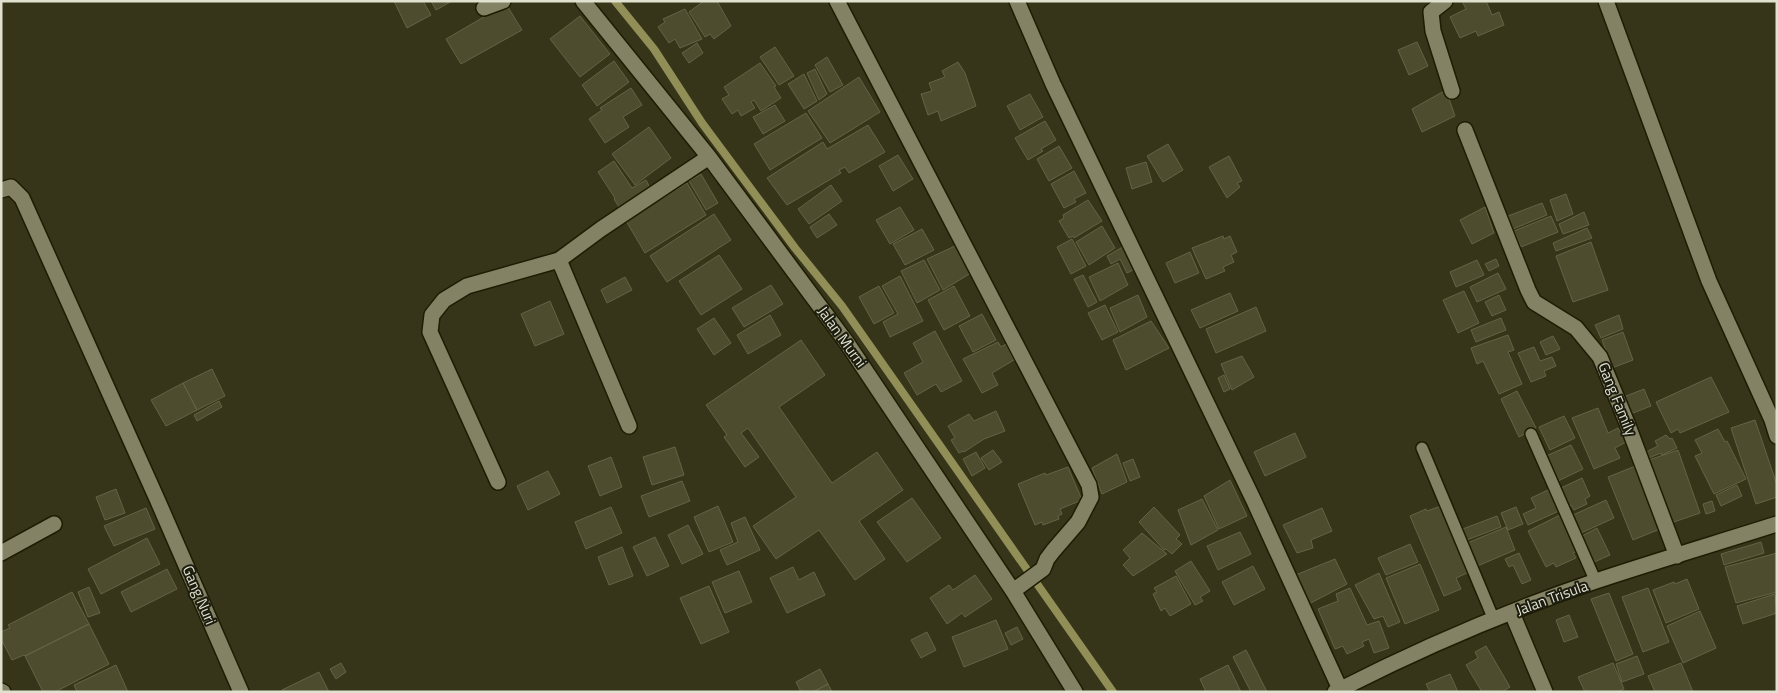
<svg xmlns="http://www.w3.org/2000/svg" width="1778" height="693" viewBox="0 0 1778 693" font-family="'Titillium Web',sans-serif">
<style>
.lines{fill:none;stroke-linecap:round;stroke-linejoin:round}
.stream{stroke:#928e57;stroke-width:8}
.building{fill:#4e4c2f;stroke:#656346}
.service-casing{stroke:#1e1c02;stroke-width:14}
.minor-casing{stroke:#1e1c02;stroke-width:18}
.tertiary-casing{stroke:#1e1c02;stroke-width:18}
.service{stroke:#848264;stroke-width:11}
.minor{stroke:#848264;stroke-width:15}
.tertiary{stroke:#848264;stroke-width:15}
.labels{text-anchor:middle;stroke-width:4;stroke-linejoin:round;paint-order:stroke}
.street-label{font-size:15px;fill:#e1e1d0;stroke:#1c1c0f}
</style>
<rect width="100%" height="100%" fill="#363519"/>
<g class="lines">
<path class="stream" d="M615 1 654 49 702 123 795 248 842 306 1113 692"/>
</g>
<path class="building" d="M394 1H423L431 15 407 28Z
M431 1H452L436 10Z
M704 1H717L731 26 714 39 710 34 705 37 689 12Z
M1462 1H1486L1492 15 1499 12 1504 25 1478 36 1476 31 1460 38 1450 17 1466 9Z
M506 4 522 30 461 64 446 39Z
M685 9 702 39 680 48 675 39 669 43 658 27 665 22 663 19Z
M580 16 610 54 580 77 550 39Z
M1417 42 1428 66 1409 75 1398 50Z
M697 43 703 53 689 63 682 53Z
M775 47 794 76 779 85 760 57Z
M827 57 843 85 830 92 815 65Z
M614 61 629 82 597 106 582 85Z
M958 62 965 73 976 106 941 121 938 111 928 115 921 94 932 91 929 83 945 77 942 71Z
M760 63 776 86 774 87 781 98 761 111 754 100 751 102 755 108 741 116 738 110 732 114 722 99 729 95 724 87Z
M815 69 827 94 819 100 807 73Z
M804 74 817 101 804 109 788 84Z
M859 77 880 112 830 143 808 111Z
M631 88 642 105 623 117 629 127 605 143 589 119 602 110 600 108Z
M1446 90 1455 116 1422 132 1412 109Z
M1030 94 1043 117 1020 130 1007 106Z
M775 105 785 121 763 134 753 117Z
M806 113 822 138 770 170 754 144Z
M1045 121 1056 140 1041 149 1043 151 1028 160 1015 138Z
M868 125 885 152 849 173 845 167 839 170 841 173 787 205 767 178 823 142 827 149Z
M649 127 671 158 635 185 612 154Z
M1168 144 1183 170 1163 182 1147 156Z
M1059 146 1072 168 1049 181 1037 159Z
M898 155 913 179 893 191 879 166Z
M1229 156 1242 181 1237 183 1240 187 1227 198 1209 167Z
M614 161 632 188 646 180 650 188 619 207 614 199 615 198 598 172Z
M1146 162 1152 182 1132 189 1126 168Z
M1074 171 1086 193 1074 199 1076 202 1064 208 1051 184Z
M701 174 718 203 706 210 689 181Z
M687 183 706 215 645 253 626 221Z
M831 185 842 201 809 224 798 209Z
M1566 194 1573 214 1557 221 1550 200Z
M1088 200 1102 221 1074 238 1073 236 1069 238 1059 221 1064 218 1063 215Z
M1542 203 1547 215 1513 229 1508 216Z
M900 207 914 230 890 244 876 220Z
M1485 207 1494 233 1472 244 1460 220Z
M1584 212 1589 225 1563 234 1559 224Z
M714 214 731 240 667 282 650 256Z
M829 214 837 225 817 238 810 227Z
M1551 216 1558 232 1521 247 1514 231Z
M1102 226 1115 248 1089 265 1076 242Z
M1587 228 1592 238 1556 251 1553 243Z
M922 229 934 250 905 265 893 244Z
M1223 236 1224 239 1230 236 1237 252 1231 255 1234 262 1223 267 1225 271 1206 279 1192 248Z
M1072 239 1086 266 1071 274 1057 247Z
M1591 242 1608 290 1573 302 1556 256Z
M1128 244 1139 267 1127 273 1120 259 1111 264 1107 256Z
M957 245 971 273 943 290 927 259Z
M1190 252 1199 273 1175 283 1166 263Z
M719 255 742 289 701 315 679 281Z
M1496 259 1499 266 1489 271 1485 264Z
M924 260 940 290 917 303 901 271Z
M1477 260 1484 275 1456 287 1450 272Z
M1118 263 1128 285 1100 301 1089 277Z
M1498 273 1506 289 1477 302 1470 287Z
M1083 275 1097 302 1088 307 1074 279Z
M900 276 923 321 890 337 883 322 898 314 882 286Z
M625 277 632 290 607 303 601 290Z
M771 285 783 304 744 327 732 308Z
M879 286 894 313 874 324 859 297Z
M954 286 970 316 944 330 928 300Z
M1464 291 1479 323 1458 333 1443 300Z
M1230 293 1238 311 1200 328 1191 310Z
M1138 295 1147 317 1120 332 1110 308Z
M1499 295 1506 310 1492 316 1485 302Z
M550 301 564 334 535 346 521 314Z
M1105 305 1118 332 1102 340 1088 313Z
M1256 307 1266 331 1216 353 1206 329Z
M982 314 996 340 973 352 959 326Z
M770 315 781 335 748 354 737 335Z
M1619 315 1623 329 1601 338 1595 325Z
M714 318 731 343 714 355 697 329Z
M1501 318 1506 330 1476 342 1471 330Z
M1151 321 1169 348 1126 370 1113 340Z
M935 331 962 381 941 392 936 384 917 395 904 373 923 362 913 343Z
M1623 332 1633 360 1612 368 1602 340Z
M1508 335 1514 350 1508 352 1522 384 1499 394 1483 361 1477 364 1471 348Z
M1553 336 1560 349 1546 355 1540 342Z
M801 340 825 375 779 407 832 483 877 452 903 490 859 521 885 559 855 580 819 530 776 559 753 526 796 497 748 428 741 433 759 457 745 467 724 437 727 435 706 405Z
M998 342 1001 347 1006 344 1014 360 992 373 998 385 982 393 963 359Z
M1534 347 1540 361 1552 357 1556 366 1544 371 1546 376 1531 382 1518 353Z
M1242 356 1254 377 1232 390 1221 364Z
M212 369 225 396 197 410 183 383Z
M1224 375 1230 389 1224 392 1218 378Z
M1711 377 1729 412 1680 433 1678 429 1671 433 1656 402Z
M183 383 197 410 166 426 151 400Z
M1644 389 1651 406 1628 415 1621 398Z
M1517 391 1536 428 1519 437 1501 399Z
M219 401 222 407 197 421 194 415Z
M1598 408 1608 433 1618 428 1626 442 1615 448 1620 458 1594 469 1572 418Z
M996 411 1005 431 984 439 964 452 963 451 959 453 951 440 955 438 948 426 969 414 974 421Z
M1564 416 1575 438 1550 450 1539 427Z
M1755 420 1777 485V497L1756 504 1731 428Z
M1718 429 1725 442 1727 441 1746 479 1714 494 1695 456 1702 453 1695 440Z
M1295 433 1306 457 1265 476 1254 452Z
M1666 435 1670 439 1672 438 1677 448 1662 455 1661 453 1646 459 1644 453 1658 446 1655 441Z
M1571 445 1583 469 1556 482 1549 469 1552 467 1546 456Z
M675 447 684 475 652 485 643 457Z
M993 450 1002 462 989 470 981 458Z
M1678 450 1700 513 1668 524 1646 461Z
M976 452 985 468 972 476 963 459Z
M1117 454 1127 482 1102 494 1092 468Z
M611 457 622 487 600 496 588 466Z
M1133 459 1140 477 1130 481 1123 463Z
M1638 465 1665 527 1633 540 1608 477Z
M1068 467 1082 500 1060 509 1062 514 1058 516 1059 519 1043 525 1042 522 1035 525 1018 484 1045 473 1046 475Z
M548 471 560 494 528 510 517 486Z
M1582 478 1590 496 1585 499 1587 504 1574 510 1571 505 1567 507 1559 489Z
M1230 480 1247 516 1219 529 1204 496Z
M682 481 690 501 649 517 641 496Z
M1737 485 1742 496 1721 506 1716 495Z
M116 489 125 513 105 520 96 497Z
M1548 490 1559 511 1528 525 1523 514 1536 508 1531 498Z
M912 498 941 538 907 562 877 522Z
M1202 499 1218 530 1191 545 1178 510Z
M1606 500 1614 518 1581 533 1573 515Z
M1712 501 1715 511 1706 514 1703 504Z
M718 506 733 542 709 552 694 517Z
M1441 506 1467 573 1456 578 1461 589 1444 596 1410 516 1426 509 1427 511Z
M611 507 622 533 586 549 575 522Z
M1154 507 1180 535 1176 539 1182 544 1172 554 1166 549 1164 550 1139 522Z
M1516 507 1523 524 1508 530 1501 513Z
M146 508 155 529 114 546 104 526Z
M1322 508 1332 531 1311 540 1313 548 1297 553 1283 525Z
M1560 515 1578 551 1573 553 1576 558 1556 567 1554 563 1546 567 1528 531Z
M1497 516 1501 527 1464 541 1460 530Z
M745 517 760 550 727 565 720 550 738 542 731 523Z
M688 525 703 554 682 564 668 535Z
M1506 527 1515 550 1475 567 1465 544Z
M1597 528 1610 555 1592 563 1580 537Z
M1240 532 1251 554 1218 570 1207 546Z
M1142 533 1167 554 1133 576 1123 565 1130 558 1123 550Z
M655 537 669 566 647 576 633 547Z
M147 538 160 564 101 594 88 569Z
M1761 542 1764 553 1724 565 1721 554Z
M1410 544 1418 562 1386 575 1378 558Z
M622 547 633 576 609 585 598 557Z
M1519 553 1531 580 1522 584 1513 565 1509 567 1505 559Z
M1777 553V592L1736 603 1725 567Z
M1335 559 1347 584 1305 606 1293 576Z
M1191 561 1210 591 1200 597 1203 601 1195 605 1175 571Z
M1420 564 1439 610 1405 624 1386 578Z
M1253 566 1265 589 1234 605 1222 582Z
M793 567 799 580 814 572 825 595 787 613 770 578Z
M167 569 177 589 131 612 121 592Z
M739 571 752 602 725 613 712 582Z
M1379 573 1400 622 1388 627 1383 616 1374 619 1355 585Z
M975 575 992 599 965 617 962 613 947 624 930 598 949 585 953 590Z
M1176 576 1191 604 1170 616 1165 608 1161 611 1153 594 1157 592 1154 588Z
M1687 579 1699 609 1666 623 1653 590 1674 582 1675 584Z
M709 586 729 632 701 644 680 598Z
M89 587 100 613 88 617 78 592Z
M1350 588 1367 625 1379 621 1389 648 1374 653 1369 639 1362 642 1364 646 1347 654 1343 646 1335 649 1318 609 1338 601 1336 594Z
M1648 588 1669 642 1643 652 1622 597Z
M72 592 89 624 25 656 24 655 12 660 1 639V632L10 628 8 625Z
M1609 593 1633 654 1616 661 1591 599Z
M1775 594 1777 613 1743 624 1737 606Z
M1700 611 1716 648 1683 663 1667 626Z
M1569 615 1578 637 1564 642 1556 620Z
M996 620 1008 649 964 667 952 637Z
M89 624 109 664 55 692H43L25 656Z
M1017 627 1023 639 1011 645 1005 633Z
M927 632 936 650 921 658 911 640Z
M1486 646 1510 687 1502 692H1482L1466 665 1478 658 1475 652Z
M1246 650 1267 692H1251L1233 657Z
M1637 656 1644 674 1622 682 1616 664Z
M341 663 346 672 336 679 330 669Z
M1613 663 1624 689 1617 692H1585L1578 677Z
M1681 663 1693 692H1655L1648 676Z
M116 665 128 692H77L74 685Z
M1228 665 1241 692H1206L1200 679Z
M820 669 828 684 813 692H801L796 682Z
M319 672 329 692H283L282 690Z
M1450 674 1458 692H1430L1426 684Z
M828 684 832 692H813Z"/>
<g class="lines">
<defs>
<path id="service" d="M1531 434 1596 582
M1422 448 1494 620"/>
<path id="minor" d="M583 1 709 157 847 343 1013 591 1075 692
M837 1 1089 485 1091 497 1078 522 1053 551 1047 559 1043 569 1013 591
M1017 1 1053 84 1254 501 1340 689
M1445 1 1431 12 1433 31 1452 91
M1606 1 1709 281 1772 420 1777 436
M484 8 503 1
M1465 130 1528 290 1534 302 1576 328 1600 357 1627 423 1677 556
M1 190 11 187 22 198 157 499 241 692
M559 260 629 426
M498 482 430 332 432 315 444 300 467 286 559 260 601 229 709 157
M1 553 54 524
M1512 613 1545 692
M1 691 3 692"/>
<path id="tertiary" d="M1335 692C1419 649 1507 611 1596 581 1656 561 1717 543 1777 524"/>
</defs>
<use href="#service" class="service-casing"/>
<use href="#minor" class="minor-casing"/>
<use href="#tertiary" class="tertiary-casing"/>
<use href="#service" class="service"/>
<use href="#minor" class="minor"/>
<use href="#tertiary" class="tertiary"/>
</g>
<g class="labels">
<g class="street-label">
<text transform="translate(842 337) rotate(54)" y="5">Jalan Murni</text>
<text transform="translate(1617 399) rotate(68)" y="5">Gang Family</text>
<text transform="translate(199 595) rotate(67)" y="5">Gang Nuri</text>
<text transform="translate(1552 598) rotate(-20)" y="5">Jalan Trisula</text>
</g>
</g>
<rect width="1778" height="693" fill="none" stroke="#e1e1d0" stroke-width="5"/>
</svg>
